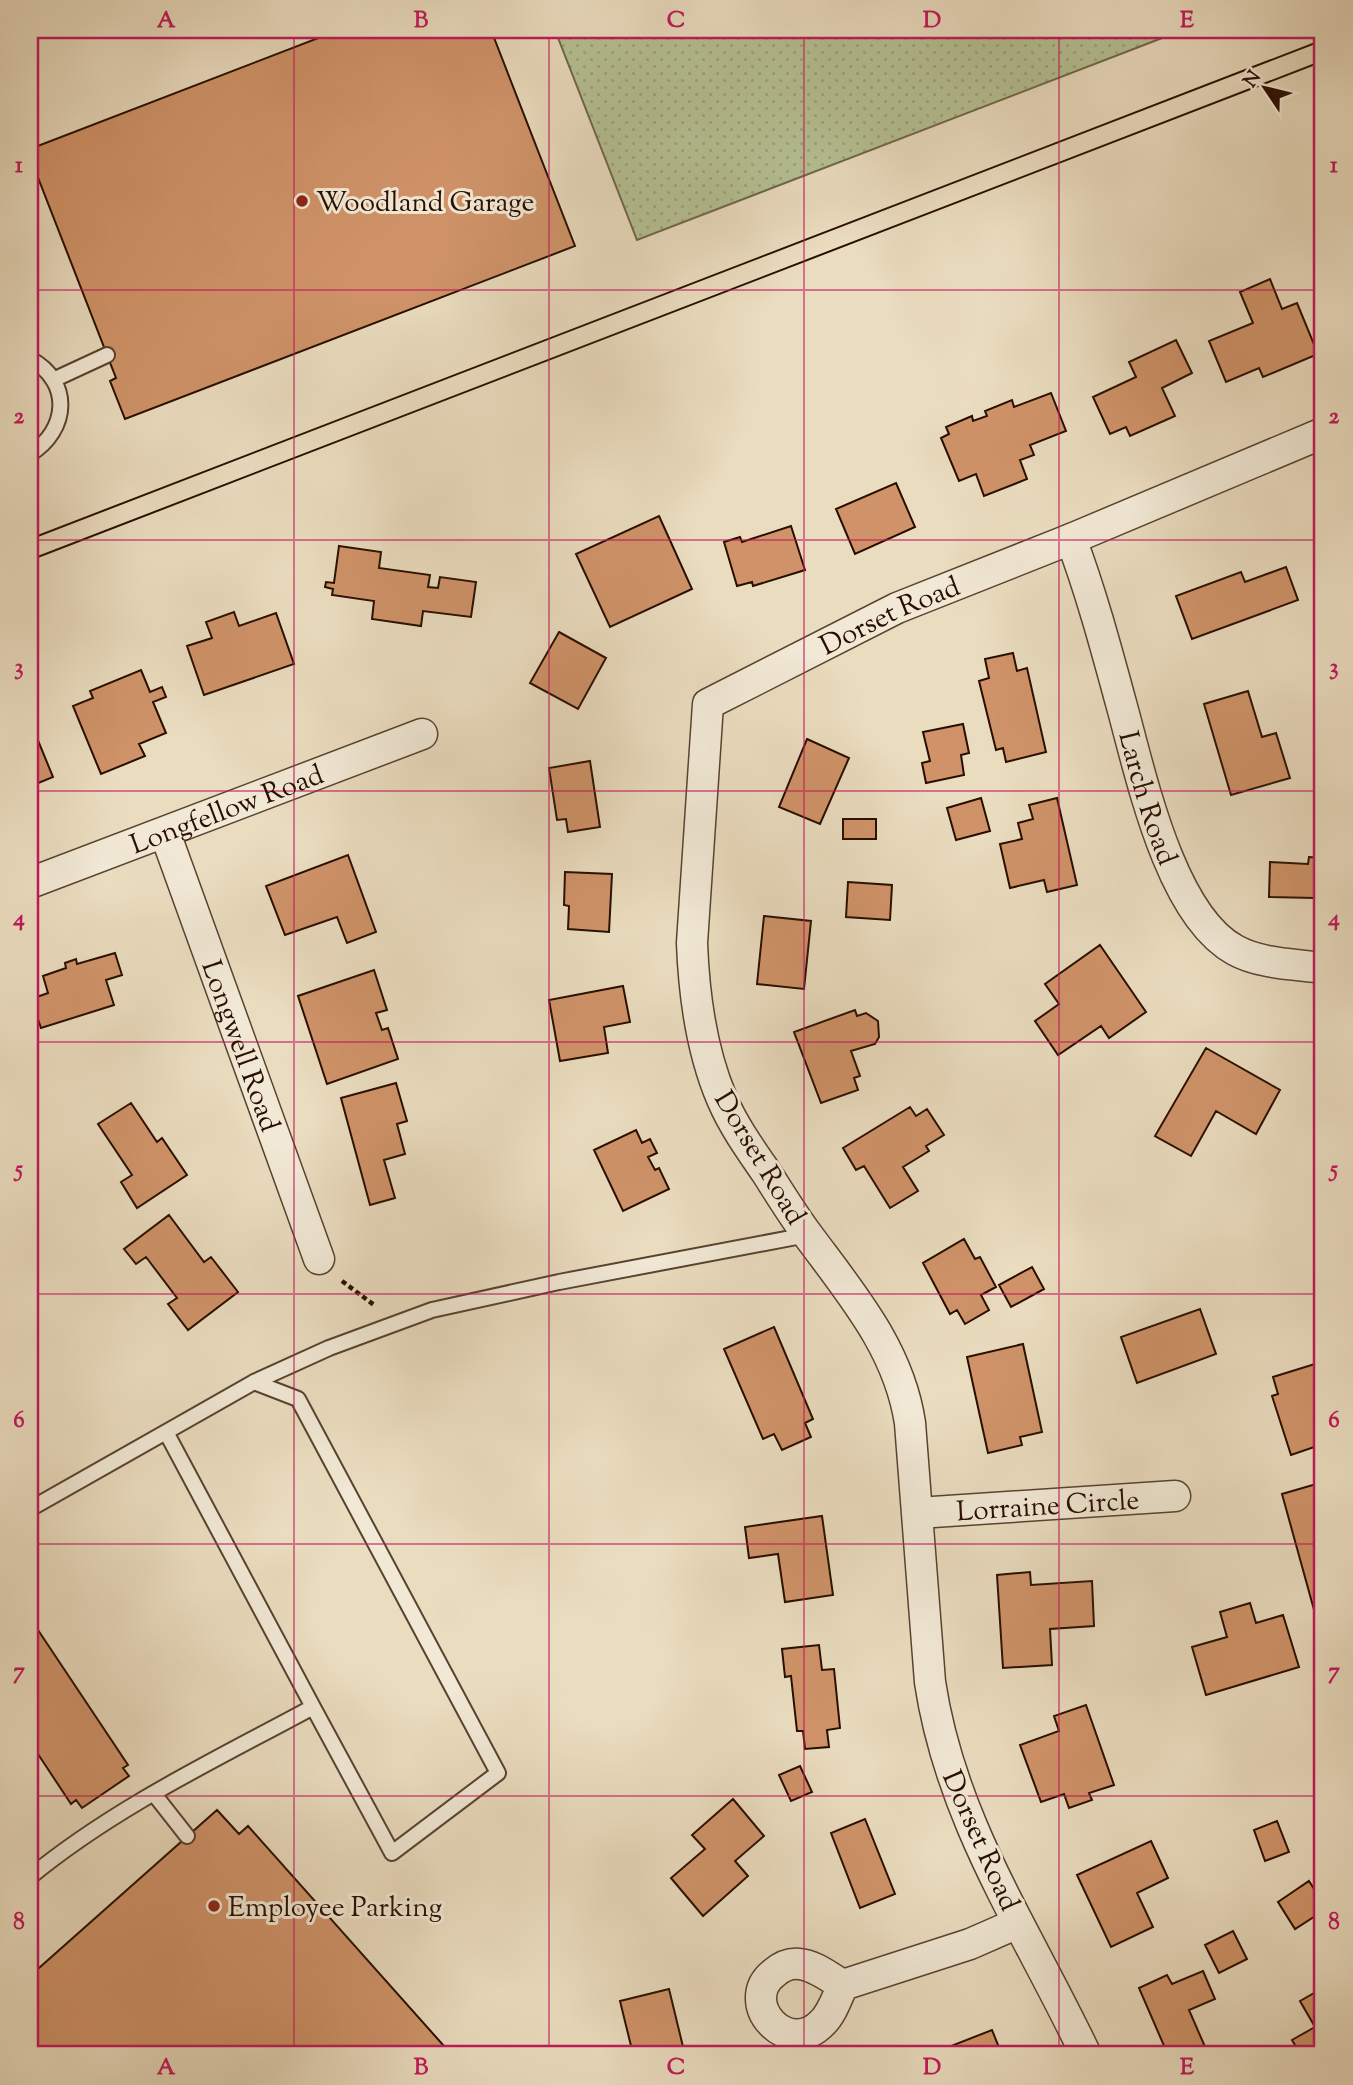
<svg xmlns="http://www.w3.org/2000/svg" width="1353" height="2085" viewBox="0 0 1353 2085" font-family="'Sorts Mill Goudy',serif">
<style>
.grass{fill:url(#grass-dots);stroke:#6e674a;stroke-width:2}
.building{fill:#d09369;stroke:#280e01;stroke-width:2}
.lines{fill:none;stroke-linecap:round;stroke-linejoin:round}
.service-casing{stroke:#584230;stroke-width:18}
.minor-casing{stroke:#584230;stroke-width:33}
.path{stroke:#280e01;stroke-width:4.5;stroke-dasharray:5 3.5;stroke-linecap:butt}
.service{stroke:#f1e8d5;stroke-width:14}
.minor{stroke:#f1e8d5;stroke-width:30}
.tram{stroke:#280e01;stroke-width:2}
.grid{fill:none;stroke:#c2185b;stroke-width:2;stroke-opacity:0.55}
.poi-dot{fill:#8f2418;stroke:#f1e8d5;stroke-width:2.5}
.labels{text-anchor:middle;stroke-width:6;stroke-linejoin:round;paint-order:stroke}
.poi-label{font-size:28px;fill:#280e01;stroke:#f1e8d5;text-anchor:start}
.street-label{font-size:28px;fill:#280e01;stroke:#f1e8d5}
.neatline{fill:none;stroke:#c2185b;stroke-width:2.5}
.grid-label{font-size:23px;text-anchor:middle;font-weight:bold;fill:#c2185b}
</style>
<defs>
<pattern id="grass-dots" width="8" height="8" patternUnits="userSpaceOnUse" patternTransform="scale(1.75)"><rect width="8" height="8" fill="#b5c093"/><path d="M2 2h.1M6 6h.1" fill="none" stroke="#9ca47d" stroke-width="1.8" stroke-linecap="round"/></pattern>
</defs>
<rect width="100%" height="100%" fill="#eadcbf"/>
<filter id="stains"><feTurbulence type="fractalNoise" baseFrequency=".00286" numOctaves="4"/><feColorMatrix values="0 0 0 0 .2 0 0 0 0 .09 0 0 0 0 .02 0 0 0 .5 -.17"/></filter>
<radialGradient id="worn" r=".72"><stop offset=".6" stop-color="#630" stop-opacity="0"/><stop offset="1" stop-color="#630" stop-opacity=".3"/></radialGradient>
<path class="grass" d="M555 30H1183L637 240Z"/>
<path class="building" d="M339 30H491L575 246 125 419 110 381 116 378 30 157V149Z
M1270 279 1282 309 1297 303 1318 354 1263 377 1259 368 1226 382 1209 341 1253 323 1240 292Z
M1176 340 1192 373 1162 388 1175 416 1130 436 1126 427 1110 434 1093 397 1136 377 1129 362Z
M1051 393 1066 431 1030 445 1034 455 1020 460 1027 479 984 496 976 474 959 481 941 438 949 434 946 427 972 416 973 421 987 416 985 411 1012 400 1014 407Z
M896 483 915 527 855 554 836 509Z
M659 516 692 589 610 627 576 554Z
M791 526 805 570 753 586 752 582 737 586 724 542 740 537 742 542Z
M339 546 381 552 379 568 430 575 428 587 438 588 440 577 476 582 471 617 423 611 421 626 372 619 374 601 332 595 333 589 325 587 326 582 334 583Z
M1286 567 1298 600 1192 639 1176 596 1241 572 1245 582Z
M234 612 239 626 276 613 294 664 204 695 187 646 212 638 206 622Z
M559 632 606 658 578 709 530 683Z
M1013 653 1017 671 1027 668 1046 752 1006 762 1003 748 996 750 979 681 989 678 985 659Z
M141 670 150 692 162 687 166 697 153 702 166 733 139 744 145 756 101 774 73 706 93 698 90 691Z
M1248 691 1262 737 1276 733 1290 778 1231 795 1204 704Z
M963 724 969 753 961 755 964 775 926 783 922 763 930 761 923 732Z
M37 738 53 777 31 786 30 741Z
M807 739 849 758 820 824 779 807Z
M590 761 600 827 568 832 566 819 557 820 549 768Z
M981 798 990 831 956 840 947 808Z
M1057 798 1077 885 1047 892 1044 880 1010 888 1000 844 1022 839 1018 823 1033 819 1029 805Z
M843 819H876V839H843Z
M348 855 376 932 347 943 337 917 285 935 266 886Z
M1309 857 1323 858V910H1314V898L1269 897 1270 862 1308 864Z
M565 872 612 874 609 932 568 929 569 906 564 905Z
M848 882 892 885 890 920 846 917Z
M764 916 811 921 804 989 757 984Z
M1100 945 1146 1012 1109 1038 1101 1026 1058 1055 1035 1021 1059 1004 1045 984Z
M115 953 122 975 106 980 114 1005 41 1028 31 999 48 993 43 976 66 968 65 963 76 959 77 964Z
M374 970 387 1010 376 1013 382 1030 388 1028 398 1059 327 1084 298 996Z
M623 986 630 1022 604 1027 608 1053 560 1061 549 1000Z
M855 1010 857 1016 866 1013 878 1021 879 1037 875 1044 851 1051 860 1076 854 1078 858 1090 821 1103 794 1032Z
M1206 1048 1280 1090 1256 1134 1216 1111 1191 1156 1155 1136Z
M396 1083 407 1121 397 1124 405 1154 384 1160 395 1198 370 1205 341 1098Z
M131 1103 157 1142 162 1138 187 1175 137 1208 121 1182 132 1175 98 1124Z
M910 1107 916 1116 927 1109 944 1135 926 1146 929 1151 903 1167 918 1191 890 1208 864 1166 856 1170 843 1148Z
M1323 1107V1131L1317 1130Z
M636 1130 642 1143 650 1139 657 1153 648 1157 655 1170 659 1168 669 1189 623 1211 594 1150Z
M169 1215 204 1262 211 1257 238 1292 188 1330 168 1304 177 1298 146 1257 136 1264 124 1249Z
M964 1239 975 1259 980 1257 996 1287 981 1295 989 1310 965 1324 957 1310 950 1314 923 1263Z
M1032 1267 1044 1289 1011 1307 999 1285Z
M1200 1309 1216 1354 1137 1383 1121 1337Z
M774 1327 813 1419 805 1423 811 1437 782 1450 774 1434 763 1439 724 1349Z
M1023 1344 1042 1432 1020 1437 1022 1445 988 1453 967 1357Z
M1318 1363 1323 1380V1444L1291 1455 1272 1396 1278 1394 1273 1377Z
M1323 1482V1615L1316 1617 1282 1494Z
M822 1516 833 1595 785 1602 778 1554 749 1558 745 1527Z
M1030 1572 1031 1585 1092 1581 1094 1626 1050 1629 1052 1665 1003 1668 997 1575Z
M1250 1603 1256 1623 1283 1615 1299 1667 1206 1695 1192 1647 1227 1637 1220 1612Z
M30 1618 128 1765 123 1768 129 1776 82 1808 76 1800 71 1804 30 1742Z
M819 1645 822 1670 834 1669 840 1728 827 1730 829 1747 805 1749 803 1731H797L791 1676 785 1677 782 1649Z
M1086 1705 1114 1785 1089 1793 1092 1800 1069 1808 1064 1794 1041 1802 1020 1745 1059 1731 1054 1716Z
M800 1766 812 1792 791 1801 779 1775Z
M733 1799 764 1836 735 1861 748 1876 703 1916 671 1878 705 1849 692 1835Z
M217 1810 239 1834 248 1826 452 2055H30V1976Z
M865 1819 895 1894 860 1908 831 1833Z
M1277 1821 1289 1852 1265 1861 1254 1830Z
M1151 1841 1168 1878 1137 1893 1153 1927 1111 1947 1077 1875Z
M1309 1881 1323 1903V1911L1295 1929 1278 1902Z
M1233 1931 1247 1959 1219 1973 1205 1945Z
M1203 1971 1215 1999 1189 2010 1206 2049 1191 2055H1168L1139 1988 1167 1975 1172 1984Z
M1323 1988V2055H1301L1292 2040 1315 2027 1300 2001Z
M669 1989 685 2055H643L642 2052 633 2054 620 2001Z
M992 2030 1002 2055H954L951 2046Z"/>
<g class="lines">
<defs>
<path id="service" d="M30 359C72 381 69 430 30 454
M53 380 107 355
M254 1382 329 1348 432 1310 559 1282 807 1235
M166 1432 254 1382 298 1399 498 1773 392 1853 313 1707
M30 1509 166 1432 313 1707C217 1759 115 1807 30 1877
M154 1794 187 1836"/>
<g id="minor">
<path id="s1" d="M1071 539C1091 592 1106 648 1121 703 1140 771 1169 914 1235 950 1260 964 1295 964 1323 968"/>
<path id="s2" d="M165 833 319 1259"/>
<path id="s3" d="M30 883 422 734"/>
<path id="s4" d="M918 1513 1175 1496"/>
<path d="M843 1985C830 1978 815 1965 799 1964 790 1963 781 1967 774 1973 737 2002 787 2059 822 2023 832 2014 837 1997 843 1985L970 1944 1018 1923"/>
<path id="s5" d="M1086 2055C1027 1930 951 1822 930 1682L910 1423C899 1350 853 1296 810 1238 794 1217 780 1194 766 1172 750 1149 733 1125 722 1099 701 1050 694 996 692 943L708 704 897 608 1071 539 1323 433"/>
</g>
</defs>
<use href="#service" class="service-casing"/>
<use href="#minor" class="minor-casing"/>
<path class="path" d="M342 1281 374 1305"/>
<use href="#service" class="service"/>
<use href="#minor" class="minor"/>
<path class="tram" d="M30 539 1323 40
M30 560 1323 61"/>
</g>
<path class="grid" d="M294 30V2055M549 30V2055M804 30V2055M1059 30V2055M30 290H1323M30 540H1323M30 791H1323M30 1042H1323M30 1294H1323M30 1544H1323M30 1796H1323"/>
<g class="poi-dot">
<circle cx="302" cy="201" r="7"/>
<circle cx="214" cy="1906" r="7"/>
</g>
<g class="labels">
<g class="poi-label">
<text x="316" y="211">Woodland Garage</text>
<text x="228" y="1916">Employee Parking</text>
</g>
<g class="street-label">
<text dy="10" stroke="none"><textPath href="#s5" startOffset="1645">Dorset Road</textPath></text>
<text dy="10" stroke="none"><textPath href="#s1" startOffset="270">Larch Road</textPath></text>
<text dy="10" stroke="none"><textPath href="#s3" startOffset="210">Longfellow Road</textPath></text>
<text dy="10" stroke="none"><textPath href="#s2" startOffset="226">Longwell Road</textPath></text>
<text transform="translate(761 1157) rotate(59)" y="10">Dorset Road</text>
<text dy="10" stroke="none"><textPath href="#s4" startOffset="130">Lorraine Circle</textPath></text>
<text transform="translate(982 1840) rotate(66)" y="10">Dorset Road</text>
</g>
</g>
<rect width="1353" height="2085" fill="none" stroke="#eadcbf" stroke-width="77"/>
<g transform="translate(1265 88) rotate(305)" stroke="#f1e8d5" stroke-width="5" paint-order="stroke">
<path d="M0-5L12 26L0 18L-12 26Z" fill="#280e01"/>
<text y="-10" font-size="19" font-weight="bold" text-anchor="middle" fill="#280e01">N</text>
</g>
<rect x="38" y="38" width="1276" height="2008" class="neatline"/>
<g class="grid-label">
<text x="166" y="27">A</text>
<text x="421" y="27">B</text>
<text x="676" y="27">C</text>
<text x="932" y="27">D</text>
<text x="1187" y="27">E</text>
<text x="19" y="172">1</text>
<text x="1334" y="172">1</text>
<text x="19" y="423">2</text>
<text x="1334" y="423">2</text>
<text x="19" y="674">3</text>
<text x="1334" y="674">3</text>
<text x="19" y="925">4</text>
<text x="1334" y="925">4</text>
<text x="19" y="1176">5</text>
<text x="1334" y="1176">5</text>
<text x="19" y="1427">6</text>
<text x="1334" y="1427">6</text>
<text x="19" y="1678">7</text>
<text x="1334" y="1678">7</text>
<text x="19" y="1929">8</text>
<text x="1334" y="1929">8</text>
<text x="166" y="2074">A</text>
<text x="421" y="2074">B</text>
<text x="676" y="2074">C</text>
<text x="932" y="2074">D</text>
<text x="1187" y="2074">E</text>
</g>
<rect width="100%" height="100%" filter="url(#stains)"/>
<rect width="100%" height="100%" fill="url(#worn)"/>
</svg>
